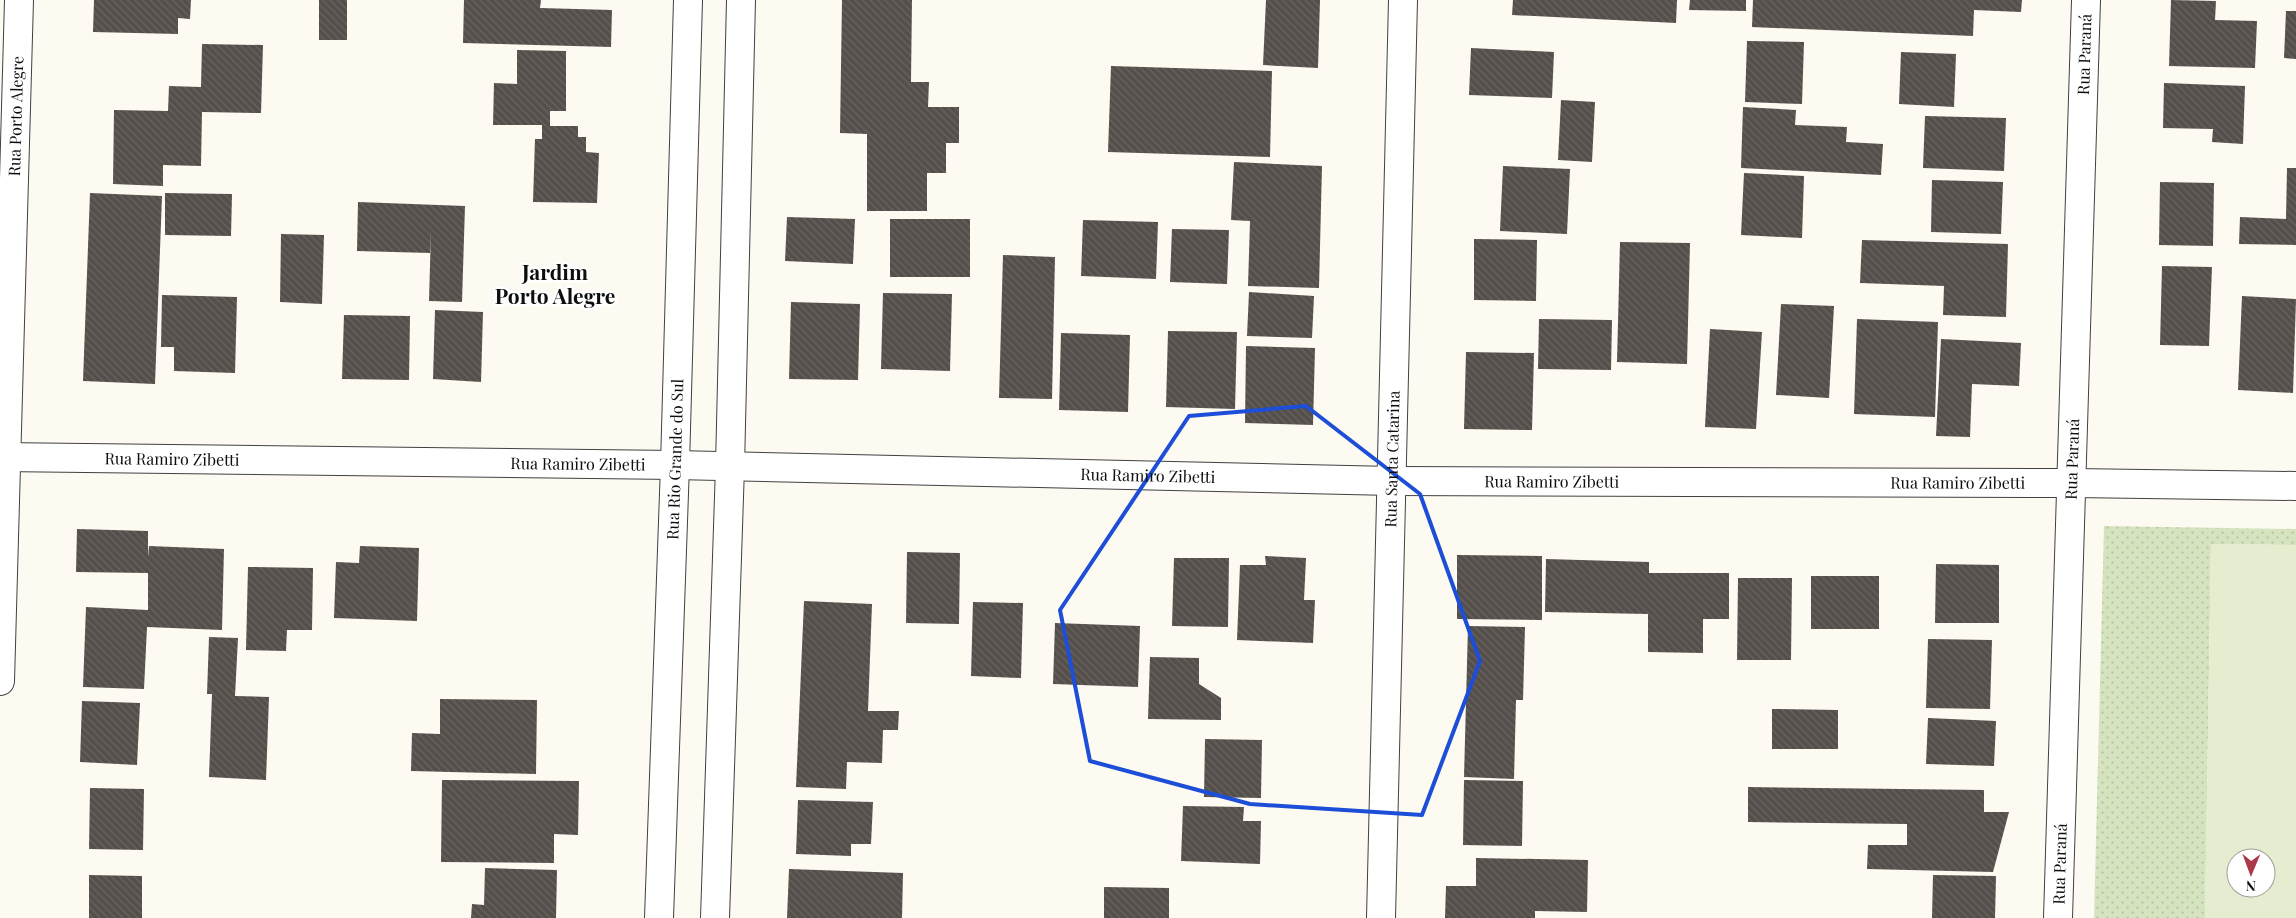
<svg xmlns="http://www.w3.org/2000/svg" width="2296" height="918" viewBox="0 0 2296 918" font-family="'Playfair Display',serif">
<style>
.grass{fill:url(#grass-dots)}
.pitch{fill:#e5eccf;fill-rule:evenodd}
.building{fill:url(#building-back-hatch)}
.lines{fill:none;stroke-linecap:round;stroke-linejoin:round}
.minor-casing{stroke:#414141;stroke-width:30}
.tertiary-casing{stroke:#414141;stroke-width:30}
.minor{stroke:#fff;stroke-width:28}
.tertiary{stroke:#fff;stroke-width:28}
.marked{fill:none;stroke:#1d4ed8;stroke-width:4;stroke-linejoin:round}
.labels{text-anchor:middle;stroke-width:5;stroke-linejoin:round;paint-order:stroke}
.street-label{font-size:16px;fill:#0e0e0e;stroke:#fff}
.district-label{font-size:21px;font-weight:bold;fill:#0e0e0e;stroke:#fff}
</style>
<defs>
<pattern id="grass-dots" width="8" height="8" patternUnits="userSpaceOnUse" patternTransform="scale(1.25)"><rect width="8" height="8" fill="#d5e4bf"/><path d="M2 2h.1M6 6h.1" fill="none" stroke="#b6c2a3" stroke-width="1.8" stroke-linecap="round"/></pattern>
<pattern id="building-back-hatch" width="6" height="6" patternUnits="userSpaceOnUse" patternTransform="scale(1.25)"><rect width="6" height="6" fill="#554f4c"/><path d="M-1 5l2 2M0 0l6 6M5-1l2 2" fill="none" stroke="#696461"/></pattern>
</defs>
<rect width="100%" height="100%" fill="#fdfaf1"/>
<path class="grass" d="M2104 526 2296 529V545L2211 544 2205 918H2094Z"/>
<path class="pitch" d="M2211 544 2296 545V918H2205ZM2236 858H2266V888H2236Z"/>
<path class="building" d="M94 0H191L190 19 178 18V34L93 32Z
M319 0H347V40H319Z
M464 0H541L540 8 612 10 611 47 463 43Z
M842 0H912L911 82H929L928 107H959V143H946V173H927V211H867V134L840 133Z
M1266 0H1320L1318 68 1263 65Z
M1513 0H1677L1676 23 1512 15Z
M1690 0H1746V11L1689 10Z
M1753 0H2022L2021 12 1974 10 1973 36 1752 27Z
M2171 0 2216 1 2215 20 2257 21 2255 68 2169 66Z
M2286 11H2296V59L2284 58Z
M1747 41 1804 42 1802 104 1745 102Z
M202 44 263 45 261 113 202 112 201 166 163 165V186L113 184 114 110 168 111 169 86 201 87Z
M1471 48 1554 52 1552 98 1469 95Z
M517 50 566 51V111H550V126H578V137H586V152L599 153 597 203 533 202 535 139H542V125H493L494 83 517 84Z
M1901 52 1956 54 1954 107 1899 104Z
M1111 66 1272 71 1270 157 1108 152Z
M2164 83 2245 86 2243 144 2212 142 2213 129 2163 128Z
M1561 100 1595 102 1592 162 1558 160Z
M1743 107 1796 110 1795 125 1847 127 1846 142 1883 144 1881 175 1741 168Z
M1925 116 2006 118 2004 171 1923 168Z
M1234 162 1322 166 1319 288 1248 286 1250 221 1231 220Z
M1503 166 1570 169 1567 234 1500 231Z
M2287 168H2296V245L2239 244 2240 217 2286 219Z
M1744 173 1804 176 1802 238 1741 235Z
M1932 180 2003 182 2001 234 1931 232Z
M2160 182 2214 183 2213 246 2159 245Z
M90 193 162 196 155 384 83 381Z
M165 193 232 194 231 236 165 235Z
M358 202 465 206 462 302 429 301 431 230 430 253 357 251Z
M787 217 855 219 853 264 785 261Z
M890 219H970V277H890Z
M1083 220 1158 222 1156 279 1081 276Z
M1172 229 1229 230 1227 284 1170 282Z
M281 234 324 235 322 304 280 302Z
M1474 239 1537 240 1536 301 1474 300Z
M1862 240 2008 244 2006 317 1943 315 1944 286 1860 283Z
M1620 242 1690 243 1687 364 1617 362Z
M1003 255 1055 257 1052 399 999 398Z
M2162 266 2212 267 2209 346 2160 345Z
M1249 292 1314 296 1312 338 1247 336Z
M883 293 952 294 950 371 881 369Z
M162 295 237 297 235 373 174 371V347H161Z
M2242 296 2296 299 2293 393 2238 390Z
M791 302 860 304 858 380 789 379Z
M1781 304 1834 306 1829 398 1776 395Z
M435 310 483 312 481 382 433 379Z
M344 315 410 316 409 380 342 379Z
M1539 319 1612 320 1611 370 1538 369Z
M1857 319 1938 322 1935 417 1854 414Z
M1710 329 1762 332 1756 429 1705 427Z
M1168 331 1237 332 1235 409 1166 407Z
M1061 333 1130 335 1128 412 1059 410Z
M1941 339 2021 343 2019 386 1972 384 1970 437 1936 436Z
M1246 346 1315 348 1313 425 1245 423Z
M1466 352 1534 353 1532 430 1464 429Z
M77 529 148 531V557L149 546 224 549 222 630 147 627 144 689 83 687 86 607 148 610V573L76 572Z
M360 546 419 548 417 621 334 618 336 562 359 563Z
M907 552 960 553 959 624 906 623Z
M1457 555 1542 556V620L1457 619Z
M1265 556 1306 558 1304 600H1315L1313 643 1237 640 1240 565H1266Z
M1174 558H1229L1228 627 1172 626Z
M1546 559 1649 562V573H1729V619H1703V653L1648 652V614L1545 612Z
M1936 564 1999 565V623H1935Z
M248 567 313 568 312 630H287L286 651 246 650Z
M1811 576H1879V629H1811Z
M1738 578H1792L1791 660H1737Z
M804 601 872 604 868 711H899L898 730H883L882 763 847 762 846 789 796 787Z
M973 602 1023 603 1021 678 971 676Z
M1055 623 1140 626 1138 687 1053 684Z
M1468 626 1525 627 1523 700H1516L1514 779 1464 777Z
M209 637 238 638 235 696 269 697 266 780 209 777 212 694H207Z
M1928 639 1992 640 1990 709 1926 708Z
M1150 657 1199 658V684L1221 698V720L1148 719Z
M440 699 537 700 536 774 411 771 412 733 440 734Z
M82 701 140 703 137 765 80 762Z
M1772 709 1838 710V749H1772Z
M1928 718 1996 721 1994 766 1926 764Z
M1205 739 1262 740 1261 798 1204 797Z
M442 780 579 781 578 835 554 834V863L441 862Z
M1464 780 1523 781 1522 846 1463 845Z
M1748 787 1984 790V812H2009L1993 872 1867 869 1868 845H1907V824L1748 822Z
M90 788 144 789 143 850 89 849Z
M798 800 873 802 871 844H851V856L796 854Z
M1183 806 1244 807 1243 821H1261L1260 864 1181 861Z
M1476 858 1588 860 1587 912 1535 911V918H1445L1446 886H1476Z
M485 868 557 870 556 918H471L472 904 484 905Z
M789 869 903 873 902 918H787Z
M89 875 142 876V918H89Z
M1933 875 1996 876 1995 918H1932Z
M1104 887 1169 888V918H1104Z"/>
<g class="lines">
<defs>
<g id="minor">
<path id="s1" d="M0 457 675 465 1392 481 2073 483 2296 486"/>
<path id="s2" d="M0 681 19 0"/>
<path id="s3" d="M1381 918 1403 0"/>
<path id="s4" d="M2058 918 2086 0"/>
</g>
<g id="tertiary">
<path id="s5" d="M659 918 675 465 688 0"/>
<path d="M715 918 730 467 741 0"/>
</g>
</defs>
<use href="#minor" class="minor-casing"/>
<use href="#tertiary" class="tertiary-casing"/>
<use href="#minor" class="minor"/>
<use href="#tertiary" class="tertiary"/>
</g>
<path class="marked" d="M1306 406 1420 494 1480 661 1422 815 1250 804 1090 761 1060 610 1189 416Z"/>
<g class="labels">
<g class="street-label">
<text dy="6" stroke="none"><textPath href="#s4" startOffset="864">Rua Paraná</textPath></text>
<text dy="6" stroke="none"><textPath href="#s2" startOffset="565">Rua Porto Alegre</textPath></text>
<text dy="6" stroke="none"><textPath href="#s1" startOffset="172">Rua Ramiro Zibetti</textPath></text>
<text dy="6" stroke="none"><textPath href="#s5" startOffset="459">Rua Rio Grande do Sul</textPath></text>
<text dy="6" stroke="none"><textPath href="#s3" startOffset="459">Rua Santa Catarina</textPath></text>
<text dy="6" stroke="none"><textPath href="#s4" startOffset="459">Rua Paraná</textPath></text>
<text dy="6" stroke="none"><textPath href="#s1" startOffset="578">Rua Ramiro Zibetti</textPath></text>
<text dy="6" stroke="none"><textPath href="#s1" startOffset="1148">Rua Ramiro Zibetti</textPath></text>
<text dy="6" stroke="none"><textPath href="#s1" startOffset="1552">Rua Ramiro Zibetti</textPath></text>
<text dy="6" stroke="none"><textPath href="#s1" startOffset="1958">Rua Ramiro Zibetti</textPath></text>
<text dy="6" stroke="none"><textPath href="#s4" startOffset="54">Rua Paraná</textPath></text>
</g>
<g class="district-label">
<text x="555" y="280">Jardim<tspan x="555" dy="24">Porto Alegre</tspan></text>
</g>
</g>
<g transform="translate(2251 873) rotate(181)"><circle r="24" fill="#ffffff" stroke="#9f9f9f"/>
<path d="M0-4L9 19L0 12L-9 19Z" fill="#ac3849"/>
<text y="-8" font-size="14" font-weight="bold" text-anchor="middle" fill="#0e0e0e">N</text>
</g>
</svg>
